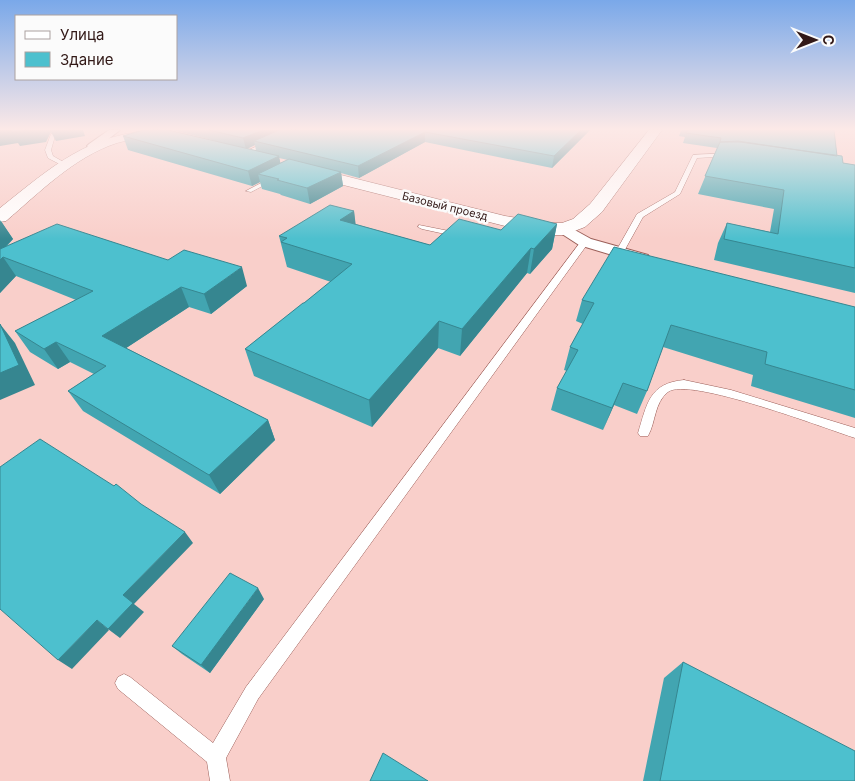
<svg xmlns="http://www.w3.org/2000/svg" width="855" height="781" viewBox="0 0 855 781" font-family="Inter,sans-serif">
<style>
.lines{fill:none;stroke-linecap:round;stroke-linejoin:round}
.service-casing{stroke:#9c5f59;stroke-width:1}
.minor-casing{stroke:#9c5f59;stroke-width:2}
.tertiary-casing{stroke:#9c5f59;stroke-width:1}
.service{fill:#fff;fill-rule:evenodd}
.minor{fill:#fff;fill-rule:evenodd}
.tertiary{fill:#fff;fill-rule:evenodd}
.wall{fill:#42a5b1;fill-rule:evenodd}
.shaded-wall{fill:#368690}
.building{fill:#4dc0ce;stroke:#368690}
.labels{text-anchor:middle;stroke-width:5;stroke-linejoin:round;paint-order:stroke}
.far-street-label{font-size:11px;fill:#321917;stroke:#fbfbfb}
</style>
<rect width="100%" height="100%" fill="#f9cfca"/>
<g class="lines">
<defs>
<path id="service" d="M67 130H75L55 136 51 150 53 156 67 164 68 165 65 167 48 158 45 150 51 134Z
M292 130H299L243 156 238 155Z
M728 153 731 155 730 156 697 158 680 194 643 217 622 255H616L615 253 637 214 675 192 693 155Z
M271 178 276 179 251 192 246 191Z
M419 225 459 233 463 235 459 237 422 229 418 227Z
M582 240 589 242 258 699 226 758 230 781H210L207 762 118 689 115 683 118 677 124 674 130 677 213 743 246 687Z
M684 380 731 390 855 428V438C827 429 688 376 668 392 654 403 656 422 648 436H640L638 433C647 404 649 383 684 380Z"/>
<path id="minor" d="M109 130H120L97 148H89L87 146 89 144Z
M564 224 591 239 648 255 650 259 648 263 642 264 579 245 559 232 556 229 559 226Z"/>
<path id="tertiary" d="M159 130 166 134 164 137C148 141 133 138 117 143 74 157 40 192 6 221L0 222V208C53 166 88 133 159 130Z
M649 130H662L602 212 585 227 564 235H548L505 226 300 174 297 171 300 168 305 166 505 216 548 223H562L573 219 590 204Z"/>
</defs>
<use href="#service" class="service-casing"/>
<use href="#minor" class="minor-casing"/>
<use href="#tertiary" class="tertiary-casing"/>
<use href="#service" class="service"/>
<use href="#minor" class="minor"/>
<use href="#tertiary" class="tertiary"/>
</g>
<path class="wall" d="M172 130H590L552 168 425 142 359 178 341 173 343 186 310 204 281 195 280 194 262 189 260 182 252 186 128 150 123 136 212 140ZM255 145 256 151 247 149ZM279 158 288 160 280 163Z
M681 130H834L837 156 843 163 855 165V293L714 260 718 243 727 223 770 232 774 209 698 194 717 148 683 143 685 137 679 136Z
M354 211 355 224 430 245 501 230 557 224 552 249 530 274 527 273 460 356 438 348 372 427 254 376 245 349 304 303 331 282 287 267 279 236Z
M0 220 13 239 6 247 247 286 211 314 189 307 126 348 268 420 275 440 220 494 83 411 68 391 94 374 70 362 58 369 30 352 15 331 76 300 16 276 0 293Z
M582 300 855 307V418L751 386 753 375 663 347 647 391 637 414 614 405 603 430 551 410 557 388 567 371 564 370 570 347 583 324 576 321Z
M264 599 210 673 182 654 172 646Z
M683 662 855 781H643L664 678Z"/>
<path class="shaded-wall" d="M0 130H83L85 136 56 141 51 132 46 142 20 146 18 143 0 146Z
M263 130H288L254 141 255 145 246 149 243 138Z
M581 130H590L552 168 554 156Z
M425 132V142L359 178 358 166Z
M279 156 282 171 258 174 260 182 252 186 248 171Z
M341 172 343 186 310 204 307 188Z
M354 211 357 235 340 220Z
M1 221 13 239 0 252V222Z
M557 224 552 249 530 274 534 249Z
M531 248 527 273 460 356 462 329Z
M3 257 16 276 0 293V260Z
M242 267 247 286 211 314 204 294Z
M181 287 189 307 114 356 102 336Z
M439 321 438 348 372 427 369 400Z
M0 324 15 343 35 385 0 400Z
M56 342 70 362 58 369 44 349Z
M623 383 614 405 603 430 612 408Z
M268 420 275 440 220 494 209 475Z
M185 532 193 543 134 604 144 612 120 638 108 629 123 595Z
M258 588 264 599 210 673 201 665Z
M97 620 109 630 72 669 58 660Z"/>
<path class="building" d="M12 130H29L12 132Z
M143 130H168L279 156 248 171 123 136Z
M209 130H263L243 138Z
M279 130H581L554 156 425 132 358 166 254 141Z
M688 130H834L837 156 738 141 720 142 721 138 686 133Z
M720 142H740L842 156 843 163 855 165V268L724 239 727 223 778 234 784 190 705 176Z
M289 159 341 172 307 188 277 180 279 179 258 174Z
M330 205 354 211 340 220 430 245 459 219 501 230 518 214 557 224 534 249 531 248 462 329 439 321 369 400 245 349 303 303H304L352 264 281 242 287 238 279 236Z
M57 224 168 260 184 250 242 267 204 294 181 287 102 336 268 420 209 475 68 391 106 366 56 342 44 349 15 331 93 291 3 257 0 260V249Z
M614 247 855 307V390L765 364 767 352 671 325 647 391 623 383 612 408 557 388 578 350 570 347 594 303 582 300Z
M0 324 19 365 0 373Z
M40 439 114 486 116 484 141 504 185 532 123 595 133 603 108 629 97 620 58 660 0 609V467Z
M230 573 258 588 201 665 172 646Z
M683 662 855 751V781H660Z
M383 753 428 781H370Z"/>
<linearGradient id="sky" x2="0" y2="1"><stop stop-color="#7aa8e9"/><stop offset="0.54" stop-color="#fce9e7"/><stop offset="1" stop-color="#fce9e7" stop-opacity="0"/></linearGradient>
<rect width="855" height="239" fill="url(#sky)"/>
<g class="labels">
<g class="far-street-label">
<text transform="translate(445 206) rotate(14)" y="4">Базовый проезд</text>
</g>
</g>
<rect x="15" y="15" width="162" height="65" fill="#fbfbfb" stroke="#aba1a0"/>
<rect x="25" y="31" width="25" height="8" fill="#ffffff" stroke="#aba1a0"/>
<text x="60" y="40" font-size="15" fill="#321917">Улица</text>
<rect x="25" y="52" width="25" height="15" fill="#4dc0ce" stroke="#aba1a0"/>
<text x="60" y="65" font-size="15" fill="#321917">Здание</text>
<g transform="translate(815 40) rotate(90)" stroke="#fbfbfb" stroke-width="4" paint-order="stroke">
<path d="M0-4L9 19L0 12L-9 19Z" fill="#321917"/>
<text y="-8" font-size="14" font-weight="bold" text-anchor="middle" fill="#321917">С</text>
</g>
</svg>
